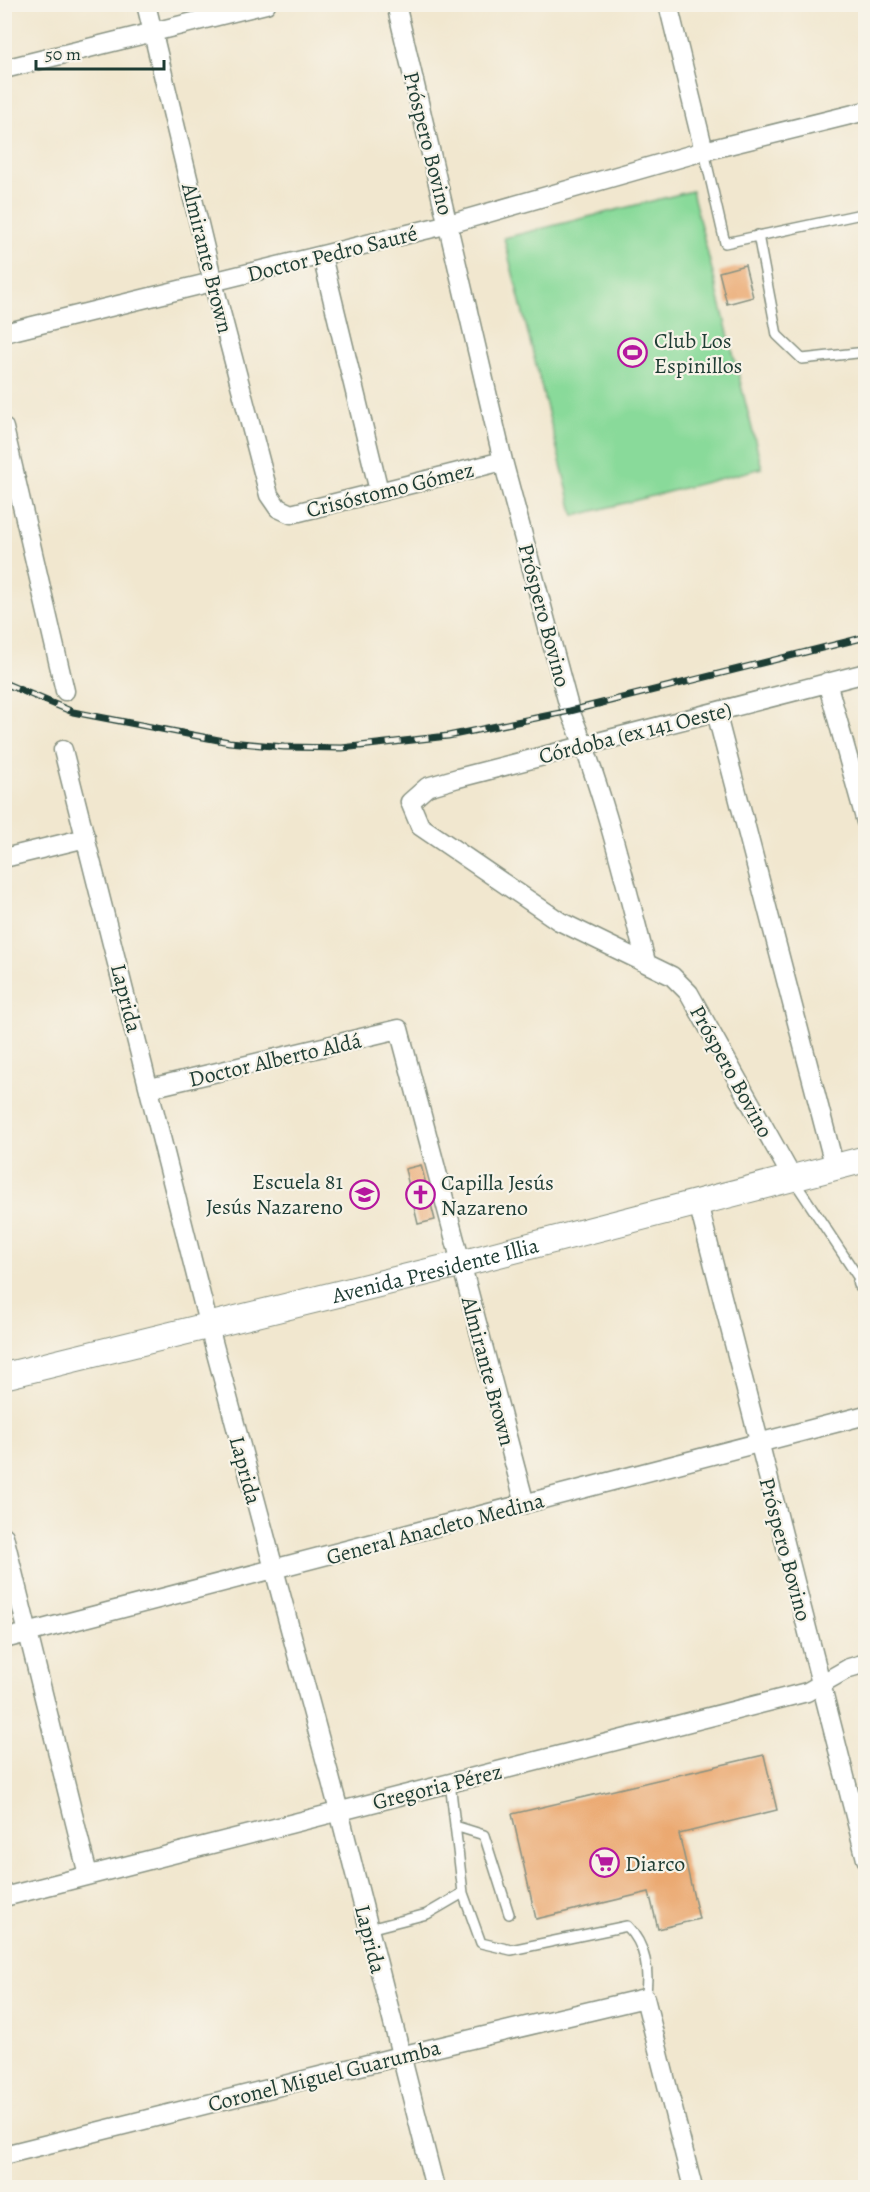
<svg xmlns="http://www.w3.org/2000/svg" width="870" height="2192" viewBox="0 0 870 2192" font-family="Alegreya,serif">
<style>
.green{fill:#89da9a;stroke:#548c67;stroke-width:1.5}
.building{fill:#eba971}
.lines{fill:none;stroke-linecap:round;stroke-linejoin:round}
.lane-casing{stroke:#889282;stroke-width:12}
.street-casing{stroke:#889282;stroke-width:21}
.secondary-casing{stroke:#889282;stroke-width:28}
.lane{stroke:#fff;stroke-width:9}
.street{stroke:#fff;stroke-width:18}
.secondary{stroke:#fff;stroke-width:26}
.rail-casing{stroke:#1f3d34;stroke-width:7}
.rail{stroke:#f7f3e8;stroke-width:4.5;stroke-dasharray:14;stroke-linecap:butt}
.labels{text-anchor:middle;stroke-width:4.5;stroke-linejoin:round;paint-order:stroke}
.street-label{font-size:22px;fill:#1f3d34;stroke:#f7f3e8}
.poi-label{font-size:22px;fill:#1f3d34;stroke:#f7f3e8;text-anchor:start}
</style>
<rect width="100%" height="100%" fill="#f7f3e8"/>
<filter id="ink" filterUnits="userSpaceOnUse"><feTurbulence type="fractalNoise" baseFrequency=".0167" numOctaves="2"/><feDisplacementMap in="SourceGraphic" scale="12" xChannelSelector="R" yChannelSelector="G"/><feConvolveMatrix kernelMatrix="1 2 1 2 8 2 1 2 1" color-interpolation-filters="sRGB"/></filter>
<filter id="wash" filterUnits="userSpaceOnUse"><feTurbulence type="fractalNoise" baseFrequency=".008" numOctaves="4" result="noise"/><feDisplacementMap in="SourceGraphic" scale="24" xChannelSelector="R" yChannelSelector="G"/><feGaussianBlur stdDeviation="1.35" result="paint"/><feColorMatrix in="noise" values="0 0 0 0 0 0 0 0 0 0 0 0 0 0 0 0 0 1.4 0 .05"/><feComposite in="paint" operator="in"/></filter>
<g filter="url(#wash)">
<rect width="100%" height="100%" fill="#f1e7cf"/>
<path class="green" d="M692 191 762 468 574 516 504 238Z"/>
<g id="blocks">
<path class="building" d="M745 265 753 297 727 304 719 272Z
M421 1165 435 1220 418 1224 405 1169Z
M764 1755 777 1810 679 1834 699 1919 658 1929 649 1892 536 1919 512 1814Z"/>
</g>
</g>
<g filter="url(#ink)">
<use href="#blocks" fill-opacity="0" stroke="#889282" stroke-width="1.5"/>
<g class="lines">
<defs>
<path id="lane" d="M704 151 725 243 866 213
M758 235 777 335 802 359 866 352
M793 1179 862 1283
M450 1782 463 1893 481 1943 511 1950 627 1926C646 1945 650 1972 645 1998
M455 1826 484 1835 509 1914
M369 1929 427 1914 463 1893"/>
<path id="street" d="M146 4 213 282 269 495 278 508 291 514 503 461
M396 4 503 461 570 711C604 791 624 878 646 962
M668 4 704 151
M4 69 266 4
M322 256 379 491
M4 333 449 224 704 151 866 111
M4 428 65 691
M827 682 866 822
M716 712 835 1168
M63 750 209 1327 339 1811 435 2188
M4 858 86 838
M150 1088 399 1029 525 1504
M793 1179 689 993 672 976 559 921 420 826 410 802 427 787 458 778 866 673
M698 1203 866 1859
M862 1283H866
M4 1536 88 1875
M4 1639 866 1415
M4 1897 807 1692 849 1668 866 1663
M4 2155 400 2056 645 1998 693 2188"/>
<g id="secondary">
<path id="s1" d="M4 1376 460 1264 866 1159"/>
</g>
</defs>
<use href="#lane" class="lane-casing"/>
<use href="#street" class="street-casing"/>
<use href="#secondary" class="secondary-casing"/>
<use href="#lane" class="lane"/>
<use href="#street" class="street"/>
<use href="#secondary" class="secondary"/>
<defs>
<path id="rail" d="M4 683 73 712 229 742 284 747 342 748 448 736 570 711 866 637"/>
</defs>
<use href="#rail" class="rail-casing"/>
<use href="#rail" class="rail"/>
</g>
</g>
<defs>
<symbol id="stadium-ring" viewBox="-11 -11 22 22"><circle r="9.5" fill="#f7f3e8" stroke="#b5179e" stroke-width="1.5"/><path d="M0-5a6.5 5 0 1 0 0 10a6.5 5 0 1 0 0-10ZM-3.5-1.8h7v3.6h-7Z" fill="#b5179e"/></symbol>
<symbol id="school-ring" viewBox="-11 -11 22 22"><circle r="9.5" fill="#f7f3e8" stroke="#b5179e" stroke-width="1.5"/><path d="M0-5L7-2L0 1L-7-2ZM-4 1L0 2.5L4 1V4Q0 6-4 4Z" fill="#b5179e"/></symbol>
<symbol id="church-ring" viewBox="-11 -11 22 22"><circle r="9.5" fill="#f7f3e8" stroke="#b5179e" stroke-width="1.5"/><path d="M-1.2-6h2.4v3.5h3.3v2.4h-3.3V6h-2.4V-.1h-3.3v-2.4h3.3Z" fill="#b5179e"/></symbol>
<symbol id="supermarket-ring" viewBox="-11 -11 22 22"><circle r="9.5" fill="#f7f3e8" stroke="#b5179e" stroke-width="1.5"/><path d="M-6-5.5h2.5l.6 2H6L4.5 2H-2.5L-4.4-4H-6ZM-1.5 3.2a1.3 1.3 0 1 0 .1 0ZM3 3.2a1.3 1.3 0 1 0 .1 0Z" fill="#b5179e"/></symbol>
</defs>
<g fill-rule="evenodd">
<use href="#stadium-ring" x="616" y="336" width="33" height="33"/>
<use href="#school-ring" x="348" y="1178" width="33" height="33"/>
<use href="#church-ring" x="404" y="1178" width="33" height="33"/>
<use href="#supermarket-ring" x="588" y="1846" width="33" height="33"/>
</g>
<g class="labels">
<g class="street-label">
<text transform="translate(429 143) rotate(76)" y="8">Próspero Bovino</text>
<text transform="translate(332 253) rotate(-14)" y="8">Doctor Pedro Sauré</text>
<text transform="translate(208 258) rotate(76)" y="8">Almirante Brown</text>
<text transform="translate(390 489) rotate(-14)" y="8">Crisóstomo Gómez</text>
<text transform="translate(545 615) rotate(75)" y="8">Próspero Bovino</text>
<text transform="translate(635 732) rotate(-14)" y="8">Córdoba (ex 141 Oeste)</text>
<text transform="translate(127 998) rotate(76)" y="8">Laprida</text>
<text transform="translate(275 1059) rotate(-13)" y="8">Doctor Alberto Aldá</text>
<text transform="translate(732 1071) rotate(61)" y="8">Próspero Bovino</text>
<text dy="8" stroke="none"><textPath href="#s1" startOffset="444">Avenida Presidente Illia</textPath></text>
<text transform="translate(489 1371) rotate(75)" y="8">Almirante Brown</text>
<text transform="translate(246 1470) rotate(75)" y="8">Laprida</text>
<text transform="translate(435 1528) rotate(-15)" y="8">General Anacleto Medina</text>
<text transform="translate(786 1549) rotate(75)" y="8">Próspero Bovino</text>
<text transform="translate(437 1786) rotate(-14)" y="8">Gregoria Pérez</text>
<text transform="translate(371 1939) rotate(76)" y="8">Laprida</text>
<text transform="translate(324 2075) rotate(-14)" y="8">Coronel Miguel Guarumba</text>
</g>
<g class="poi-label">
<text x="654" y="348">Club Los<tspan x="654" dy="25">Espinillos</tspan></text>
<text x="343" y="1189" text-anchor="end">Escuela 81<tspan x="343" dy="25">Jesús Nazareno</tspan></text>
<text x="441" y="1190">Capilla Jesús<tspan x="441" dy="25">Nazareno</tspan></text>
<text x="625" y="1871">Diarco</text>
</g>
</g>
<rect width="870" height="2192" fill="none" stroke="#f7f3e8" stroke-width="24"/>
<path d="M36 60v9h128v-9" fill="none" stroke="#1f3d34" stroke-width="3"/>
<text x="45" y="60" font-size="18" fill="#1f3d34" stroke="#f7f3e8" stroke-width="4.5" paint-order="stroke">50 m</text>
</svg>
